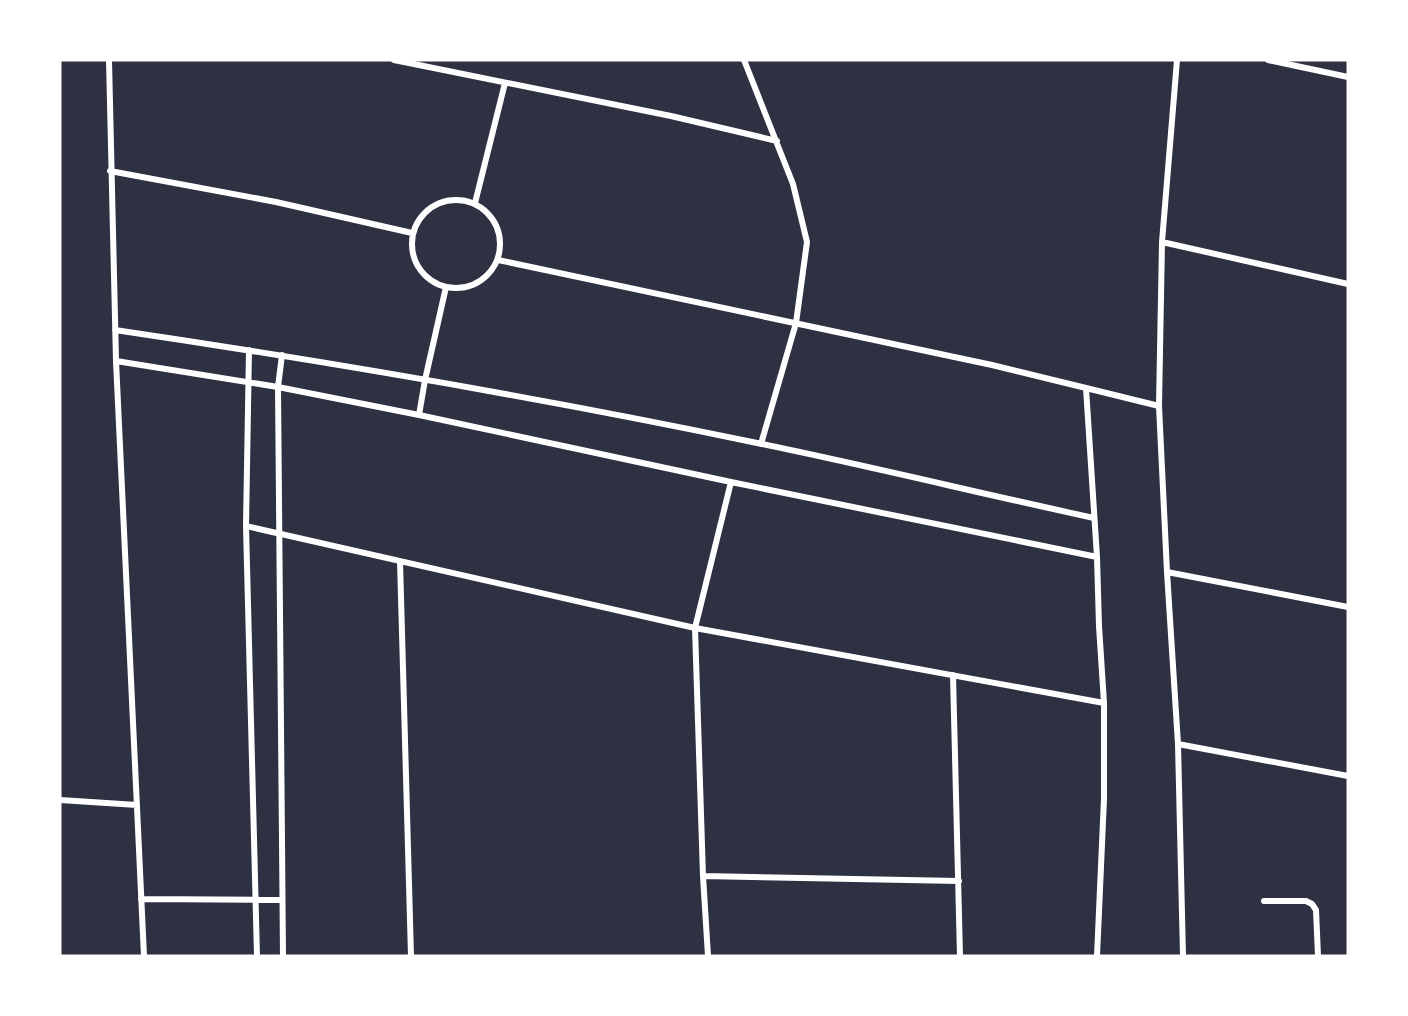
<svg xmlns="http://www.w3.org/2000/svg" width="1408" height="1016" viewBox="0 0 1408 1016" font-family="Quicksand,sans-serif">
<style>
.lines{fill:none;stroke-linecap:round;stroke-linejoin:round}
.minor{stroke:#fff;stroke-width:6}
</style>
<rect width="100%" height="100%" fill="#2d3142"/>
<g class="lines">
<path class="minor" d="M109 60 116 361 144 956
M394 60 671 116 777 141
M744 60 793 184 807 242 796 323 761 444
M1177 60 1162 242 1159 406 1167 572 1178 744 1183 956
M1268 60 1348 77
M110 171 276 202 412 233
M412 244a44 44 0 1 1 88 0a44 44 0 1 1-88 0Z
M475 203 505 83
M1162 242 1348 284
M498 260 992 365 1086 388
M115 330C331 362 547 399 762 444 873 467 983 494 1094 518
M249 350 246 526 257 956
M282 355 278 387 283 956
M116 361 278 387 419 415 731 482 1097 557
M419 415 425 380 446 287
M246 526 695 628 1104 703
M400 561 411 956
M1167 572 1348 607
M953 675 960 956
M1178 744 1348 776
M60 800 137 805
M703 876 959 881
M141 899 282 900
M1264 901H1306L1312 904 1316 910 1318 956
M708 956 703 876 695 628 731 482
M1097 956 1104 799V703L1099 626 1097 557 1086 388 1159 406"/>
</g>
<rect width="1408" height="1016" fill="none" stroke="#ffffff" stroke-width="123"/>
</svg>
